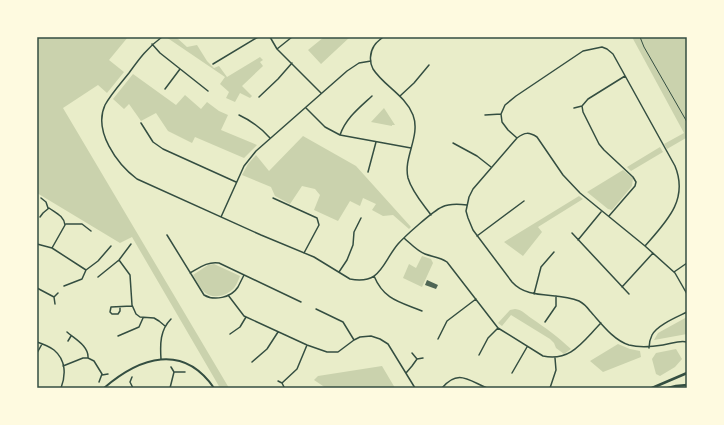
<svg xmlns="http://www.w3.org/2000/svg" width="724" height="425" viewBox="0 0 724 425" font-family="'Fira Sans',sans-serif">
<style>
.green{fill:#cad2ad}
.building{fill:#4f6655}
.lines{fill:none;stroke-linecap:round;stroke-linejoin:round}
.path{stroke:#344e41;stroke-width:1}
.minor{stroke:#344e41;stroke-width:1.5}
.tertiary{stroke:#344e41;stroke-width:2}
.secondary{stroke:#344e41;stroke-width:2.5}
.neatline{fill:none;stroke:#344e41;stroke-width:1.5}
</style>
<rect width="100%" height="100%" fill="#e9edc9"/>
<path class="green" d="M37 37H128L109 60 124 72 107 93 98 85 63 108 229 388H220L132 237 120 243 37 193Z
M166 37H176L187 47 197 45 207 61 214 68 219 66 227 77 260 57 263 60 260 62 263 66 242 86 252 96 250 98 240 93 235 102 226 98 229 92 220 84 225 77Z
M324 37H350L321 64 308 50Z
M632 37H687V139L686 138 667 149 664 144 684 133Z
M133 74 176 105 185 95 201 109 207 102 219 111 228 115 221 130 257 145 244 158 195 137 192 143 168 131 156 113 141 121 129 104 124 109 113 99Z
M384 108 395 125H392V126L371 122Z
M303 136 356 166 411 227 409 229 393 215 383 216 372 210 376 204 363 198 360 206 350 201 338 221 314 210 320 195 315 189 302 186 290 204 275 196 271 187 242 175 248 164 256 155 269 171Z
M660 147 663 152 631 171 627 167Z
M623 170 633 178 632 186 612 210 608 209 587 192Z
M579 196 583 199 538 227 542 232 523 256 504 242Z
M422 256 431 259 433 263 422 287 403 278 409 264 416 268Z
M214 264 240 276C238 281 236 287 232 290 224 297 211 299 203 291 199 286 196 280 193 275L208 265Z
M515 309C523 310 525 314 531 318 546 328 558 337 571 349L564 354 556 348 554 343 550 339 511 315 502 326 498 323 510 310Z
M687 317V334L654 340 658 333Z
M618 344 630 349 640 351 641 357 603 372 590 361Z
M676 349 682 359 675 367 660 376 656 374 652 359 656 353Z
M382 366 395 388H326L314 380 318 376Z"/>
<path class="building" d="M427 280 438 285 436 289 425 285Z"/>
<g class="lines">
<path class="path" d="M640 37 644 47 687 122"/>
<path class="minor" d="M162 37C148 47 139 59 129 73 121 83 111 94 105 105 93 131 117 164 137 179L261 235 314 257 350 279C381 285 382 263 398 244 405 236 433 211 442 207 450 203 459 204 467 205
M270 37 277 49 321 93
M383 37C380 40 376 42 374 46 370 52 369 62 373 69 384 86 405 95 413 115 421 136 403 157 408 178 412 192 423 204 431 215
M152 44 160 53 208 91
M277 49 292 37
M213 64 258 37
M165 89 180 69
M400 96 414 83 429 65
M259 97 278 79 292 63
M306 108 325 127 340 135 411 148
M574 108 582 106
M239 115C252 121 261 128 270 138
M485 115 501 114
M141 123 153 142 163 149 236 182
M340 135C346 118 359 108 372 96
M517 138 508 130 502 122 501 114 505 105 516 96 583 51 602 47 607 49 613 54 675 166C689 200 666 222 645 246
M453 143 477 156 491 167
M368 172 376 142
M41 198 46 202 48 208
M273 198 317 218 319 225 304 253
M609 216 635 186 636 182 633 177 604 150 599 144 583 112 582 106 588 99 625 76
M40 217 43 213 49 208C56 213 64 216 65 225L52 248
M221 217 244 166 256 151 347 71 359 63 371 61
M66 224H82L91 231
M572 233 629 294
M167 235 204 295C214 301 231 298 238 287 240 283 242 279 244 275
M477 236 524 201
M404 238C411 244 417 251 425 254 433 257 440 257 447 262L498 328 543 356C571 362 583 341 601 323
M578 240 601 212
M37 244 52 248 86 270
M119 260 130 275 132 305 136 314 140 317 154 318 159 321 165 326
M339 272 347 260 353 245 354 232 361 218
M674 272 687 263
M190 273C199 268 208 261 219 263L301 302
M374 276C384 300 400 302 422 311
M98 277 119 260 131 244
M64 286 82 279 86 270 98 261 111 246
M622 287 653 253
M37 288 54 297
M534 294 541 267 554 252
M687 294 675 273 645 246 580 193 563 175 537 137C529 132 525 132 517 138L473 189 469 197 466 211 468 218 473 230 512 282C529 301 557 291 579 301 583 303 587 307 590 311 601 323 613 340 629 345 640 348 651 347 663 345 671 344 679 340 687 342
M228 295 244 316 307 345 327 352H338L354 340 360 337 371 336 380 339 388 344 415 388
M55 304 54 297 58 293
M120 307V311L118 314H112L110 312 111 307 132 306
M316 309 343 322 354 340
M545 322 556 306V296
M67 332C75 339 89 346 88 358L94 361 102 374 99 382
M230 334 240 327 246 317
M118 336 139 327 143 318
M438 339 447 321 476 299
M68 341 71 336
M37 342C43 344 49 346 54 350 66 360 66 375 61 388
M649 348C649 343 650 339 652 335 657 325 677 317 687 312
M37 353 42 344
M412 353 417 359 423 358
M479 355 488 338 498 328
M161 359C160 344 160 330 171 319
M252 362 267 349 278 332
M63 366 83 358H88
M175 372H185
M406 373 412 366 417 359
M512 373 527 347
M102 375 108 374
M132 377 130 382 133 388
M278 381 282 383
M284 387 282 383 297 369 307 345
M170 388 174 372 171 367
M442 388C458 369 468 380 487 388
M550 388 556 370 555 358"/>
<path class="tertiary" d="M104 388C140 357 183 343 214 388"/>
<path class="secondary" d="M652 388 687 373
M668 388 676 386 687 385"/>
</g>
<rect width="724" height="425" fill="none" stroke="#fefae0" stroke-width="76"/>
<rect x="38" y="38" width="648" height="349" class="neatline"/>
</svg>
